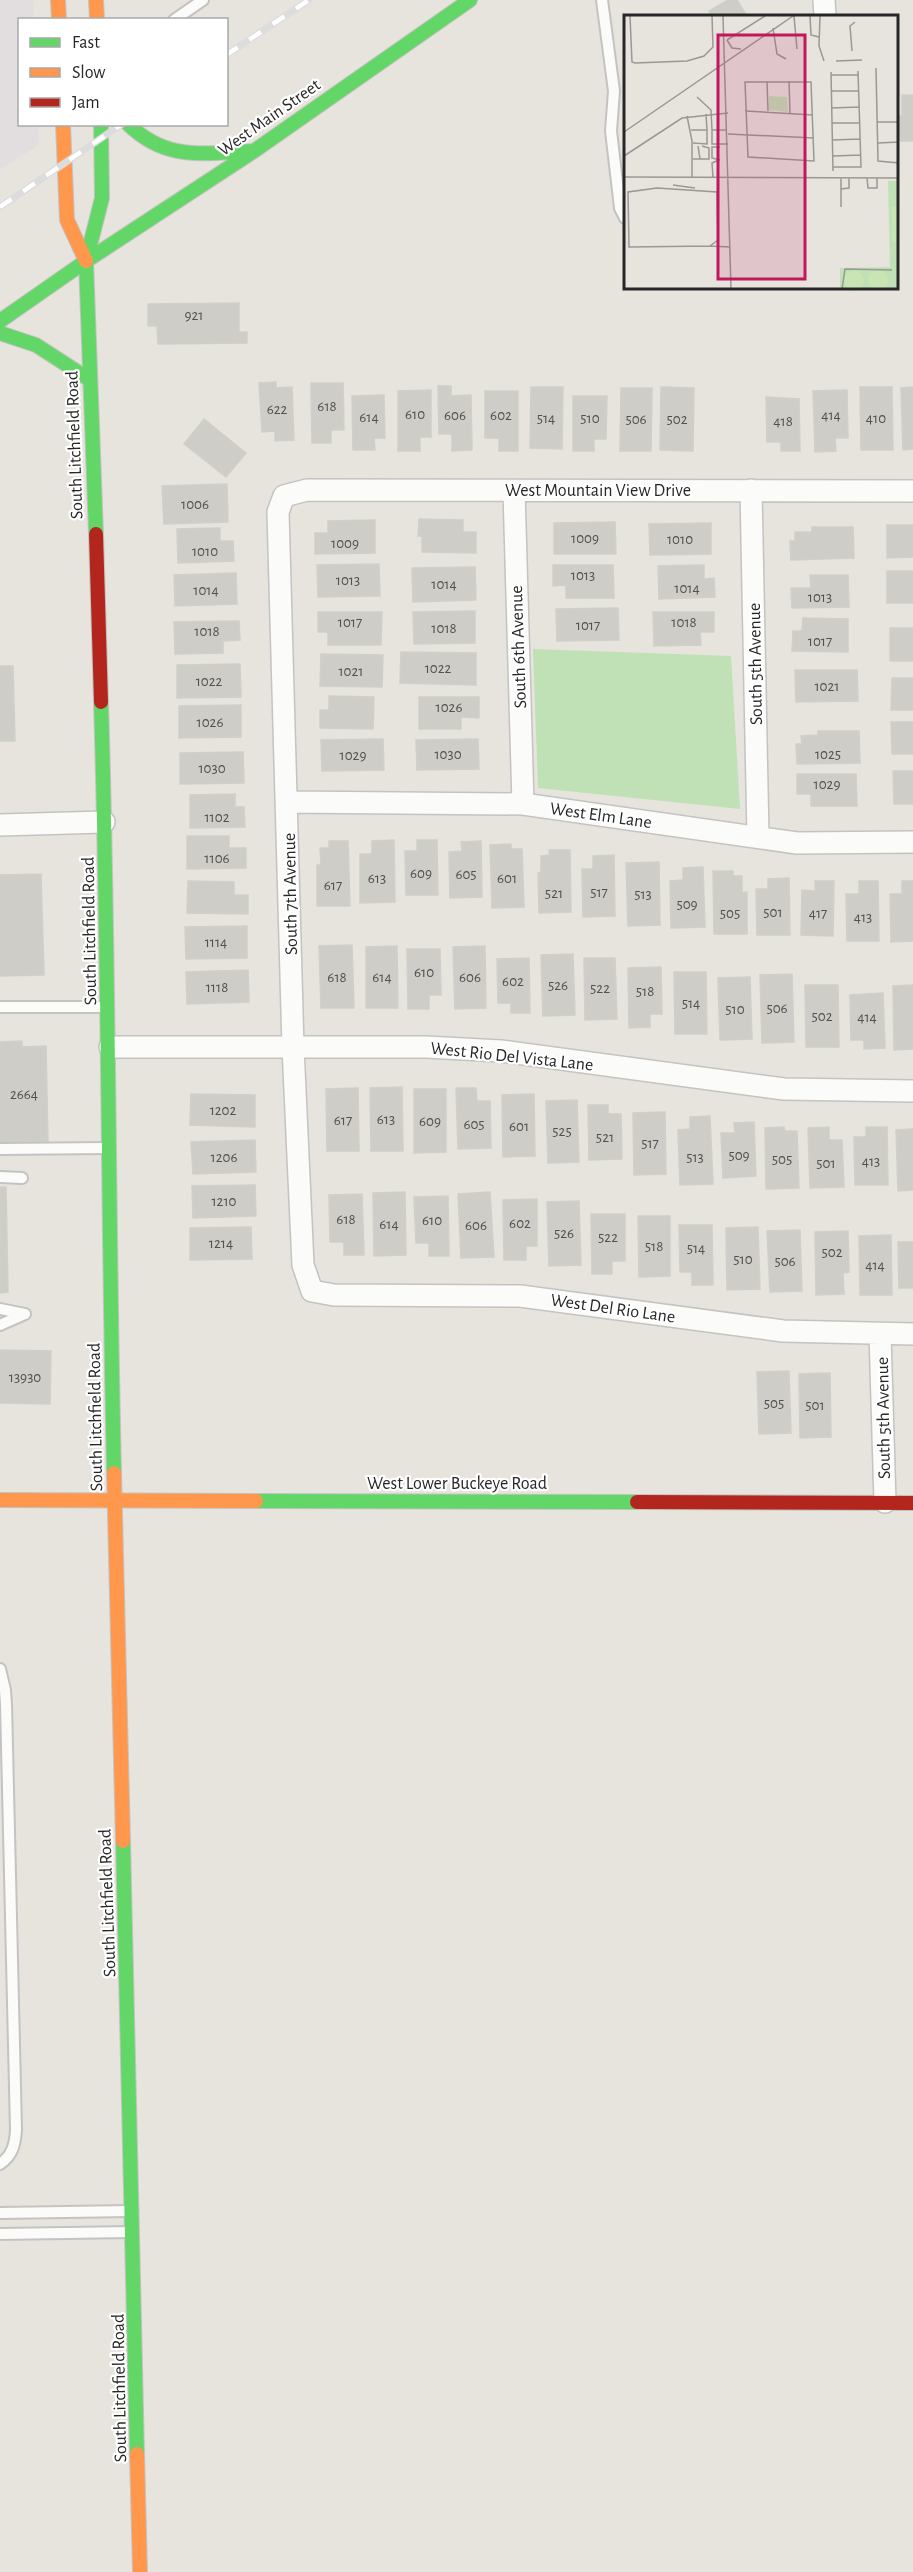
<svg xmlns="http://www.w3.org/2000/svg" width="913" height="2572" viewBox="0 0 913 2572" font-family="'Alegreya Sans',sans-serif">
<style>
.industrial{fill:#e2dee0}
.green{fill:#c0e1b6}
.building{fill:#cfcdc8;stroke:#d0cfc9;stroke-width:1.5}
.lines{fill:none;stroke-linecap:round;stroke-linejoin:round}
.lane-casing{stroke:#c4c3c2;stroke-width:14}
.street-casing{stroke:#c4c3c2;stroke-width:24}
.fast-casing{stroke:#c4c3c2;stroke-width:16}
.slow-casing{stroke:#c4c3c2;stroke-width:16}
.jam-casing{stroke:#c4c3c2;stroke-width:16}
.lane{stroke:#fbfbfa;stroke-width:10}
.street{stroke:#fbfbfa;stroke-width:21}
.fast{stroke:#63d668;stroke-width:14}
.slow{stroke:#ff974d;stroke-width:14}
.jam{stroke:#b3261e;stroke-width:14}
.rail-casing{stroke:#dddcdd;stroke-width:7}
.rail{stroke:#fff;stroke-width:4.5;stroke-dasharray:14;stroke-linecap:butt}
.labels{text-anchor:middle;stroke-width:4.5;stroke-linejoin:round;paint-order:stroke}
.number-label{font-size:15px;fill:#525150}
.street-label{font-size:18px;fill:#272727;stroke:#fff}
.inset-road{fill:none;stroke:#9a9894;stroke-width:1.5}
.view{fill:#c2185b;fill-opacity:0.15;stroke:#c2185b;stroke-width:3}
.inset-edge{fill:none;stroke:#272727;stroke-width:3}
</style>
<rect width="100%" height="100%" fill="#e6e4dd"/>
<path class="industrial" d="M0 0H33L34 19 20 20V124L38 125 39 145 0 169Z"/>
<path class="green" d="M533 649 731 656 740 809 538 788Z"/>
<path class="building" d="M728 0H737L747 16H712L709 11Z
M902 95H913V141H899V116H902Z
M239 303V332H247V343L158 344 157 326H148V304Z
M276 382V388L292 387 294 440 275 441V431L262 432 259 383Z
M311 383H343L344 430H331V443H312Z
M438 386H451V396L471 395 472 450 452 451V434H439Z
M531 387H563L562 449 530 448Z
M661 387 694 388 693 451 660 450Z
M860 387H892L893 450H861Z
M913 387V449L903 450 901 388Z
M621 388H652L651 451H620Z
M431 390V437H420V451H398V391Z
M847 390 848 438H835L836 451 815 452 813 391Z
M485 391H518V451H499V438H485Z
M384 395 385 438H374L375 450H353L352 396Z
M573 396H607L606 439H594V451H573Z
M766 397 799 399 800 451H781V442H767Z
M204 419 246 453 226 477 184 444Z
M227 484 228 522 164 524 162 486Z
M419 519 463 520V532H476V553L422 552V536H418Z
M375 520V553L315 554V533H328V521Z
M615 522 616 554H554V523Z
M711 523V554L650 555 649 524Z
M887 525H913V557L887 558Z
M812 527H853L854 558 791 560 790 541H795V532H812Z
M220 528V541H233L234 561 178 563 177 529Z
M379 564 380 596 318 597 317 565Z
M553 565H613L614 598H566V585L553 586Z
M704 565V579L714 578 715 597 659 599 658 566Z
M475 567 476 600 413 602 412 568Z
M887 571H913V603H887Z
M236 573 237 604 175 606 174 575Z
M810 575H848L849 607 792 608 791 588H811Z
M618 608 619 640 557 641 556 609Z
M475 611V643L414 644 413 612Z
M318 612H382L381 645H328V632H318Z
M653 612H714V632H700L701 645 654 646Z
M803 618 848 619V652L792 651 793 631H802Z
M239 621 240 640 223 641V653L175 654 174 622Z
M890 628H913V661H890Z
M401 652 476 653V685L400 683Z
M321 654 383 655 382 687 320 686Z
M240 664 241 697 177 698V665Z
M0 666H13L15 741H0Z
M795 670H857L858 701 796 702Z
M892 678H913V710H891Z
M329 696 374 697 373 729 320 728V710H329Z
M419 697H479V718L461 717V729H419Z
M241 705V737L179 738V706Z
M891 722H913V754H892Z
M818 731H859L860 763 797 764 796 744H802L801 736 818 735Z
M383 739 384 770 322 771 321 740Z
M478 739 479 769 417 770 416 740Z
M243 752 244 783 180 784V753Z
M893 771H913V804H894Z
M797 774H856L857 806H811V794H797Z
M235 794V807H244L245 827 190 828V795Z
M187 836H229V848H246V868L187 869Z
M394 840 395 902 360 903V854H372V841Z
M417 840H437L438 895H406L405 851H417Z
M329 841H348L350 906H317V865H321L320 848H329Z
M481 841 482 897 450 898 449 852 462 851 461 842Z
M511 844V849H522L524 907 492 908 490 845Z
M549 850H570L571 912 539 913 538 873 541 872V856L550 855Z
M614 855 615 916 583 917 582 869H593V856Z
M659 862 660 925 628 926 626 863Z
M703 867 705 927 671 928 670 881 683 880V868Z
M713 871H733V876H742V893L747 892V934H714Z
M41 874 44 975 0 976V875Z
M789 878 790 935H757L756 889H768V879Z
M188 881 234 882V895H248V914L187 913Z
M815 881H834L833 936 801 935 802 890 815 891Z
M859 881H878L879 941H847L846 894H859Z
M902 881H913V941L891 942 890 894H902Z
M247 926V958L186 959 185 927Z
M352 945 354 1008H321L319 946Z
M397 946 398 1008H366V947Z
M485 946 486 1008 455 1009 453 947Z
M407 949H440L441 995H429V1009H408Z
M573 954 575 1015 543 1016 541 955Z
M529 958 530 1013H511V1003H498L497 959Z
M584 958H615L617 1019 585 1020Z
M661 967 662 1014H650V1027L629 1028 628 968Z
M248 970 249 1002 187 1004 186 972Z
M674 972H706L707 1034H675Z
M792 974 794 1042 762 1043 760 975Z
M750 977 752 1039 720 1040 718 978Z
M805 985H838L839 1047H806Z
M913 985V1049L894 1050 893 986Z
M883 993 885 1048 864 1049V1040H851L850 995Z
M22 1041V1047L46 1046 48 1142 0 1143V1042Z
M402 1087 403 1151H371L370 1088Z
M358 1088 359 1151H327L326 1089Z
M456 1088H476L477 1101H490L491 1148 458 1149Z
M414 1089H446V1152L414 1153Z
M191 1094 255 1095V1127L190 1125Z
M534 1094 535 1156 503 1157 502 1095Z
M577 1100 579 1162 548 1163 546 1101Z
M588 1105H608V1114H621L622 1159 589 1160Z
M665 1112 666 1174 634 1175 633 1113Z
M710 1116 713 1184 680 1185 678 1130 690 1129V1117Z
M754 1122 756 1176 723 1178 721 1133H735L734 1123Z
M784 1127 785 1131H797L799 1188 766 1189 765 1128Z
M829 1127V1140H842L844 1187 810 1188 808 1128Z
M866 1127H887L888 1185H855L854 1137H866Z
M913 1129V1190L898 1191 896 1130Z
M255 1140 256 1172 193 1174 191 1142Z
M255 1185 256 1216 193 1218 192 1186Z
M0 1187H6L8 1292 0 1293Z
M405 1192 406 1255 374 1256 373 1193Z
M490 1192 494 1257 461 1258 458 1194Z
M362 1194 364 1255H344V1242H330L329 1195Z
M448 1196 449 1256H429V1243H416L414 1197Z
M537 1199V1246H526V1260H504L503 1200Z
M579 1201 581 1265 549 1266 547 1202Z
M591 1214H625V1261H612V1274H592Z
M638 1216H670V1276L639 1277Z
M679 1225H712L713 1285H692V1272H680Z
M251 1227 252 1259 190 1260V1228Z
M758 1227 760 1289 727 1290 726 1228Z
M800 1230 802 1291 770 1292 767 1231Z
M848 1231 849 1272 843 1273 844 1294 816 1295 815 1232Z
M891 1235 892 1295H860L859 1236Z
M898 1242H913V1288H899Z
M0 1350 51 1351 50 1404 0 1403Z
M789 1371 791 1433 759 1434 757 1372Z
M830 1373 831 1437 800 1438 799 1374Z"/>
<g class="lines">
<defs>
<path id="lane" d="M602 0 614 91 611 131 620 208 625 218
M174 20 203 0
M0 1007H108
M0 1149 108 1148
M0 1177 22 1178
M0 1309 25 1314
M0 1325 25 1314
M0 1669 5 1690 6 1704 16 2130C15 2144 13 2155 0 2164
M0 2213 130 2211
M0 2234 132 2232"/>
<path id="street" d="M824 0 825 16
M751 490 758 837
M514 491 523 804
M913 491 307 490 284 496 278 512 293 1047 303 1265 312 1291 334 1295 520 1296 783 1331 913 1334
M287 802 523 804 797 843 913 842
M0 825 104 822
M110 1047H426L501 1051 784 1089 913 1091
M880 1334 885 1502"/>
<path id="fast" d="M128 124C167 162 204 153 254 151
M0 321 86 261 254 151 470 0
M0 333 36 345 90 380
M96 534 86 261 102 198 101 124
M101 702C109 959 108 1216 114 1473
M256 1501 637 1502
M123 1841 137 2454"/>
<path id="slow" d="M58 0 59 20
M96 0 97 20
M63 124 67 220 86 261
M114 1473 123 1841
M0 1500 256 1501
M137 2454 140 2572"/>
<path id="jam" d="M96 534 101 702
M637 1502 913 1503"/>
</defs>
<use href="#lane" class="lane-casing"/>
<use href="#street" class="street-casing"/>
<use href="#fast" class="fast-casing"/>
<use href="#slow" class="slow-casing"/>
<use href="#jam" class="jam-casing"/>
<use href="#lane" class="lane"/>
<use href="#street" class="street"/>
<use href="#fast" class="fast"/>
<use href="#slow" class="slow"/>
<use href="#jam" class="jam"/>
<defs>
<path id="rail" d="M226 55 309 0
M0 207 122 124"/>
</defs>
<use href="#rail" class="rail-casing"/>
<use href="#rail" class="rail"/>
</g>
<g class="labels">
<g class="number-label">
<text x="194" y="320">921</text>
<text x="327" y="411">618</text>
<text x="277" y="414">622</text>
<text x="415" y="419">610</text>
<text x="455" y="420">606</text>
<text x="501" y="420">602</text>
<text x="831" y="420">414</text>
<text x="369" y="422">614</text>
<text x="546" y="423">514</text>
<text x="590" y="423">510</text>
<text x="876" y="423">410</text>
<text x="636" y="424">506</text>
<text x="677" y="424">502</text>
<text x="783" y="426">418</text>
<text x="195" y="509">1006</text>
<text x="585" y="543">1009</text>
<text x="680" y="544">1010</text>
<text x="345" y="548">1009</text>
<text x="205" y="556">1010</text>
<text x="583" y="580">1013</text>
<text x="348" y="585">1013</text>
<text x="444" y="589">1014</text>
<text x="687" y="593">1014</text>
<text x="206" y="595">1014</text>
<text x="820" y="602">1013</text>
<text x="350" y="627">1017</text>
<text x="684" y="627">1018</text>
<text x="588" y="630">1017</text>
<text x="444" y="633">1018</text>
<text x="207" y="636">1018</text>
<text x="820" y="646">1017</text>
<text x="438" y="673">1022</text>
<text x="351" y="676">1021</text>
<text x="209" y="686">1022</text>
<text x="827" y="691">1021</text>
<text x="449" y="712">1026</text>
<text x="210" y="727">1026</text>
<text x="448" y="759">1030</text>
<text x="828" y="759">1025</text>
<text x="353" y="760">1029</text>
<text x="212" y="773">1030</text>
<text x="827" y="789">1029</text>
<text x="217" y="822">1102</text>
<text x="217" y="863">1106</text>
<text x="421" y="878">609</text>
<text x="466" y="879">605</text>
<text x="377" y="883">613</text>
<text x="507" y="883">601</text>
<text x="333" y="890">617</text>
<text x="599" y="897">517</text>
<text x="554" y="898">521</text>
<text x="643" y="899">513</text>
<text x="687" y="909">509</text>
<text x="773" y="917">501</text>
<text x="730" y="918">505</text>
<text x="818" y="918">417</text>
<text x="863" y="922">413</text>
<text x="216" y="947">1114</text>
<text x="424" y="977">610</text>
<text x="337" y="982">618</text>
<text x="382" y="982">614</text>
<text x="470" y="982">606</text>
<text x="513" y="986">602</text>
<text x="558" y="990">526</text>
<text x="217" y="992">1118</text>
<text x="600" y="993">522</text>
<text x="645" y="996">518</text>
<text x="691" y="1008">514</text>
<text x="777" y="1013">506</text>
<text x="735" y="1014">510</text>
<text x="822" y="1021">502</text>
<text x="867" y="1022">414</text>
<text x="24" y="1099">2664</text>
<text x="223" y="1115">1202</text>
<text x="386" y="1124">613</text>
<text x="343" y="1125">617</text>
<text x="430" y="1126">609</text>
<text x="474" y="1129">605</text>
<text x="519" y="1131">601</text>
<text x="562" y="1136">525</text>
<text x="605" y="1142">521</text>
<text x="650" y="1148">517</text>
<text x="739" y="1160">509</text>
<text x="224" y="1162">1206</text>
<text x="695" y="1162">513</text>
<text x="782" y="1164">505</text>
<text x="871" y="1166">413</text>
<text x="826" y="1168">501</text>
<text x="224" y="1206">1210</text>
<text x="346" y="1224">618</text>
<text x="432" y="1225">610</text>
<text x="520" y="1228">602</text>
<text x="389" y="1229">614</text>
<text x="476" y="1230">606</text>
<text x="564" y="1238">526</text>
<text x="608" y="1242">522</text>
<text x="221" y="1248">1214</text>
<text x="654" y="1251">518</text>
<text x="696" y="1253">514</text>
<text x="832" y="1257">502</text>
<text x="743" y="1264">510</text>
<text x="785" y="1266">506</text>
<text x="875" y="1270">414</text>
<text x="25" y="1382">13930</text>
<text x="774" y="1408">505</text>
<text x="815" y="1410">501</text>
</g>
<g class="street-label">
<text transform="translate(269 117) rotate(-35)" y="6">West Main Street</text>
<text transform="translate(74 445) rotate(-92)" y="6">South Litchfield Road</text>
<text x="598" y="496">West Mountain View Drive</text>
<text transform="translate(518 647) rotate(-92)" y="6">South 6th Avenue</text>
<text transform="translate(755 664) rotate(-91)" y="6">South 5th Avenue</text>
<text transform="translate(601 815) rotate(8)" y="6">West Elm Lane</text>
<text transform="translate(290 894) rotate(-91)" y="6">South 7th Avenue</text>
<text transform="translate(89 931) rotate(-91)" y="6">South Litchfield Road</text>
<text transform="translate(512 1056) rotate(6)" y="6">West Rio Del Vista Lane</text>
<text transform="translate(613 1308) rotate(8)" y="6">West Del Rio Lane</text>
<text transform="translate(95 1417) rotate(-91)" y="6">South Litchfield Road</text>
<text transform="translate(883 1418) rotate(-91)" y="6">South 5th Avenue</text>
<text x="457" y="1489">West Lower Buckeye Road</text>
<text transform="translate(107 1903) rotate(-92)" y="6">South Litchfield Road</text>
<text transform="translate(119 2388) rotate(-91)" y="6">South Litchfield Road</text>
</g>
</g>
<g transform="translate(624 15)">
<rect width="274" height="274" fill="#e6e4dd"/>
<path d="M145 81 163 82 164 97 145 95ZM264 166H274V274H216V253L266 252Z" fill="#c0e1b6"/>
<path d="M268 192H274V228H268ZM244 265a10 10 0 1 1 20 0a10 10 0 1 1-20 0ZM220 266a10 10 0 1 1 20 0a10 10 0 1 1-20 0Z" fill="#c9e5b4"/>
<path class="inset-road" d="M6 1 8 47 11 48 63 46 80 41 89 32 88 1M99 1 107 274M170 1 173 34M186 1 187 20 195 22M196 1 195 31 200 46M149 13 153 39 162 44M103 25 141 1M103 25 108 33 117 34M228 36 226 11 231 7M212 46 238 45M252 53 254 146 275 148M207 57 209 156M207 60H234M143 66 144 96M165 66 166 99M121 67H187L190 146 124 142ZM207 76H235M73 82 87 95 88 115H103M207 93 235 92M121 96 189 100M63 101 68 126V162M253 107H275M208 108H236M67 115H83L82 99M88 115V129H104M0 117 169 1M104 119 190 123M208 125 236 124M69 128 83 129V115M254 128 275 127M96 132H88V143L96 145M0 141 58 103 104 98M209 141 237 140M69 144H76L74 131M76 144H85V133L78 131M209 152H237L234 56M0 162 275 163M89 162 88 148 95 145M217 163V192M243 163 244 173H253V163M49 170 71 173M33 173 93 177 94 225 86 231 5 232 4 177ZM217 174 225 173V163M86 231 106 232M218 274 221 254 268 255"/>
<path class="view" d="M94 20H181V264H94Z"/>
<rect width="274" height="274" class="inset-edge"/>
</g>
<rect x="18" y="18" width="210" height="108" fill="#ffffff" stroke="#a9a9a9" stroke-width="1.5"/>
<rect x="30" y="38" width="30" height="9" fill="#63d668" stroke="#a9a9a9" stroke-width="1.5"/>
<text x="72" y="48" font-size="18" fill="#272727">Fast</text>
<rect x="30" y="68" width="30" height="9" fill="#ff974d" stroke="#a9a9a9" stroke-width="1.5"/>
<text x="72" y="78" font-size="18" fill="#272727">Slow</text>
<rect x="30" y="98" width="30" height="9" fill="#b3261e" stroke="#a9a9a9" stroke-width="1.5"/>
<text x="72" y="108" font-size="18" fill="#272727">Jam</text>
</svg>
